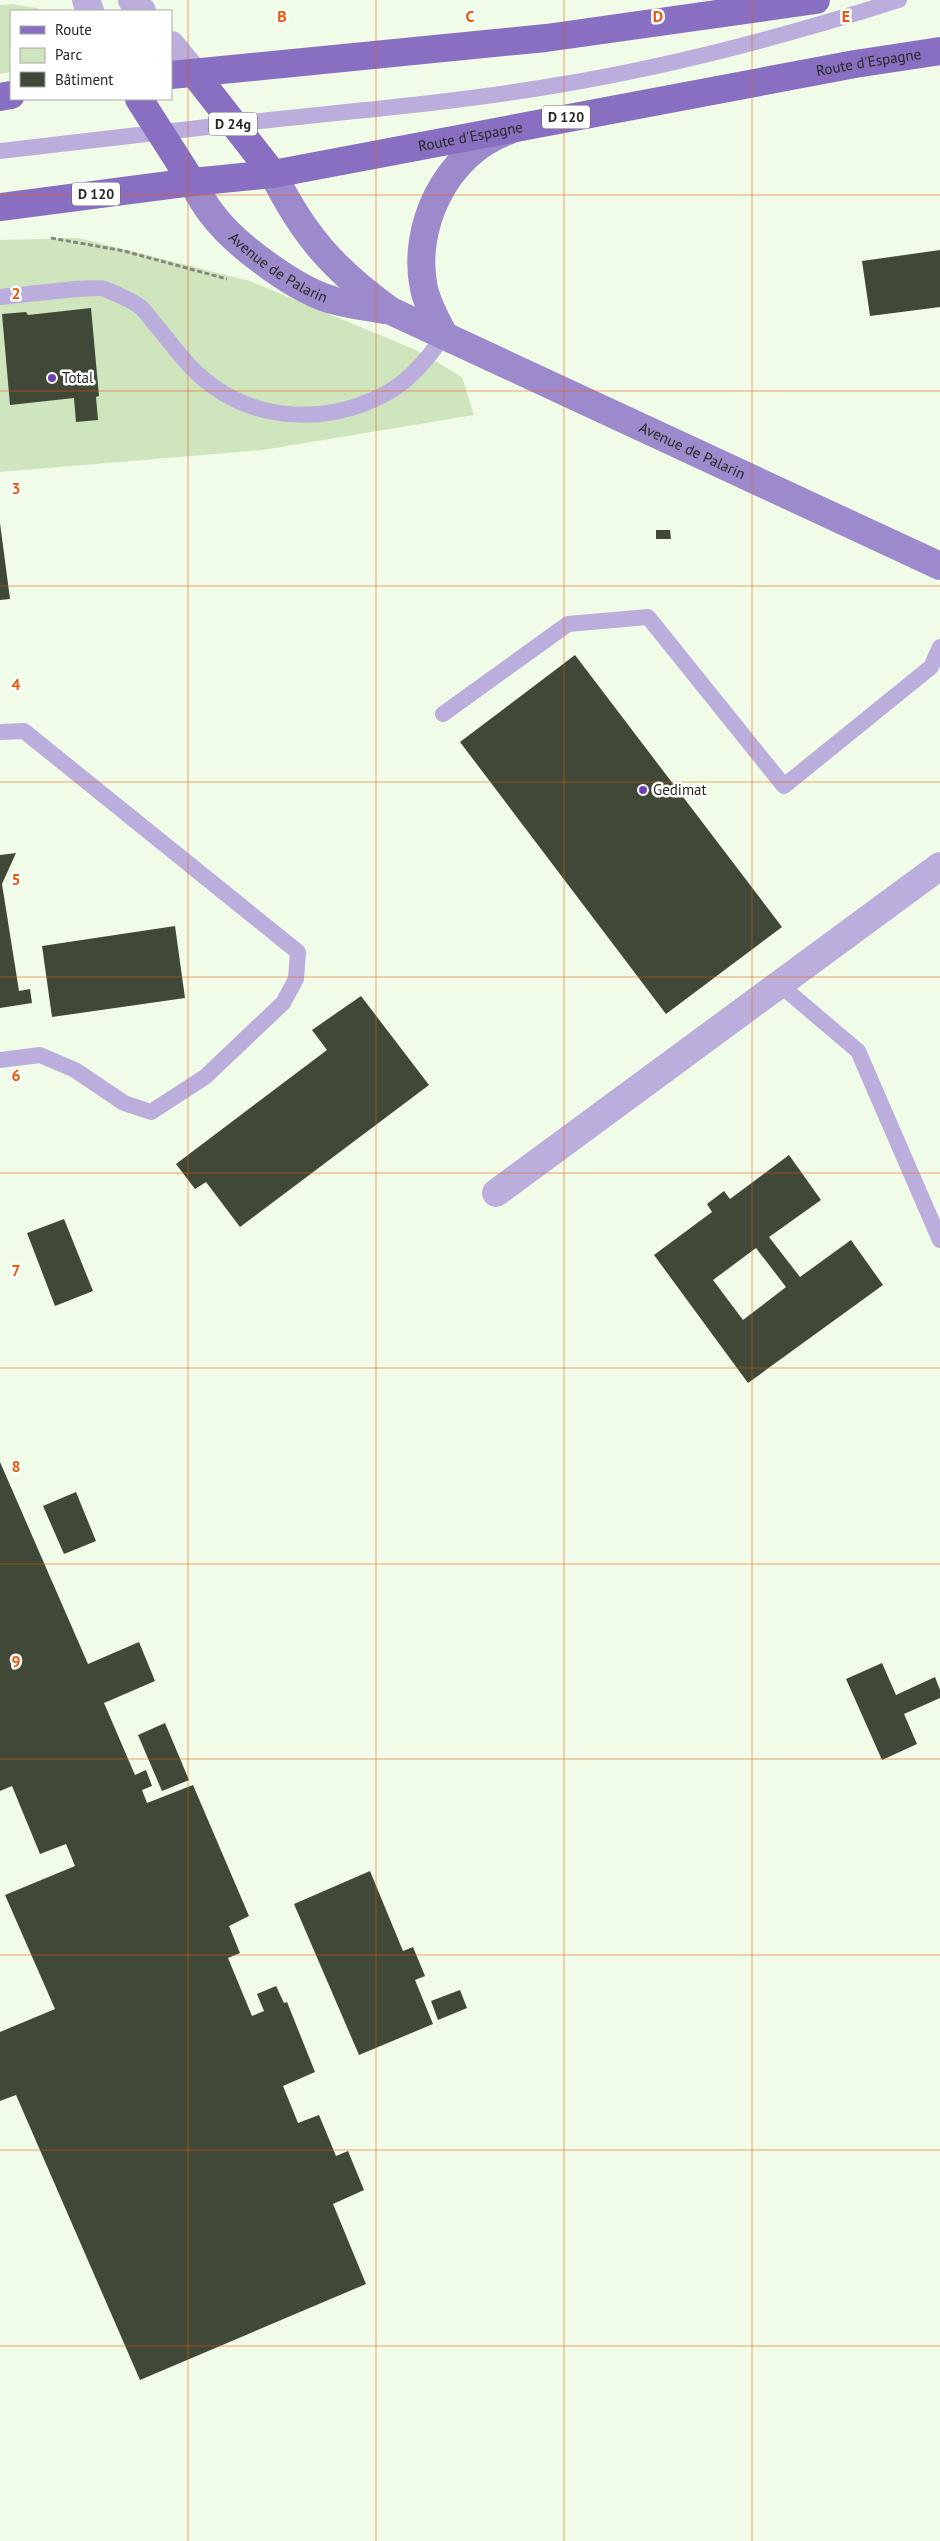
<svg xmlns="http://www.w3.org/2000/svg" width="940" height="2541" viewBox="0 0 940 2541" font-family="'PT Sans',sans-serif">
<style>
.green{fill:#cfe5bd}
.building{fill:#404838;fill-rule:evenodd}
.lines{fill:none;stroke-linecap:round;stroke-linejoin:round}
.path{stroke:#838a7d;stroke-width:3;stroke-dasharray:5 2.5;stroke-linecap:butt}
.service{stroke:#bbaedc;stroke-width:16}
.minor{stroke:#bbaedc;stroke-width:28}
.tertiary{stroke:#bbaedc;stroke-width:28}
.secondary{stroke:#9d8acd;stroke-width:28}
.primary{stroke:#896fc1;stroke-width:28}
.grid{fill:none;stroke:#e8590c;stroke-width:1;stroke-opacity:0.55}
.poi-dot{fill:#6e40b8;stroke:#fff;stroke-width:2}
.labels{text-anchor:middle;stroke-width:5;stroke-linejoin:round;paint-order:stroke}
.shield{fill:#fff;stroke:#666964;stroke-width:1}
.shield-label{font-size:14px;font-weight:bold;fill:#252921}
.street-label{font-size:15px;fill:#252921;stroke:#fff}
.poi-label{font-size:15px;fill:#252921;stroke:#fff;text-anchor:start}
.grid-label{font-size:16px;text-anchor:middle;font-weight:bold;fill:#e8590c;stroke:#fff;stroke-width:5;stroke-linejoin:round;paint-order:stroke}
</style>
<rect width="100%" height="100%" fill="#f1fce8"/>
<path class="green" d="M12 4 37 8 41 11H11V72L0 74V5Z
M79 238 250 281 416 350 462 377 474 415 263 450 0 472V240Z"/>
<path class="building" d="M940 250V307L870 316 862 261Z
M91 308 99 396 96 397 98 420 76 422 74 398 10 405 2 314 26 312 28 315Z
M0 523 10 599 0 600Z
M656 530H670L671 539H656Z
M575 655 782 927 666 1014 460 742Z
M16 853 2 884 19 991 30 989 32 1003 0 1008V855Z
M175 926 185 998 52 1017 42 946Z
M361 996 429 1085 240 1227 206 1182 195 1189 176 1164 327 1050 312 1030Z
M789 1155 821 1200 769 1237 800 1277 851 1240 883 1285 748 1383 654 1255 712 1212 707 1204 724 1191 730 1199ZM756 1248 786 1287 743 1320 713 1280Z
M64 1219 93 1291 55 1306 27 1233Z
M0 1462 88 1664 139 1642 155 1681 104 1703 135 1775 146 1770 152 1786 142 1790 147 1803 193 1785 249 1916 229 1926 240 1953 228 1958 252 2016 264 2011 257 1994 276 1986 284 2003 287 2002 315 2072 283 2086 298 2123 319 2115 336 2156 348 2151 364 2190 333 2204 366 2284 140 2380 16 2095 0 2101V2032L55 2009 5 1895 75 1866 66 1844 40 1854 12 1786 0 1791Z
M76 1492 96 1541 64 1554 43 1506Z
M882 1663 896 1695 935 1677 940 1690V1698L904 1714 917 1744 882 1760 846 1679Z
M165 1723 189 1780 162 1791 138 1735Z
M370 1871 403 1951 413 1947 425 1976 415 1980 433 2024 359 2055 294 1904Z
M460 1990 467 2008 438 2020 431 2001Z"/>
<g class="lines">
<path class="path" d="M51 238 124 251 227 279"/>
<path class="service" d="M0 151C78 142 155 133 233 124 339 112 446 104 552 86 670 67 786 36 899 0
M0 297C16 296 96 285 105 289 116 294 130 299 139 306 145 310 150 318 154 323 169 340 182 360 199 375 253 424 331 426 392 390 414 376 430 356 444 335
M443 714 568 624 648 617 784 786 931 667 940 647
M0 732 24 731 298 952 296 979 283 1003 205 1077 151 1112 124 1103 75 1070 40 1055 0 1060
M779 984 858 1051 940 1240"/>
<path class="minor" d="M496 1193 940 866"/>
<path class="tertiary" d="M86 0 90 11
M132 0 142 11
M171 45 194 73"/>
<g class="secondary">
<path id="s1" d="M273 174C304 236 334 270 391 311L940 566"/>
<path id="s2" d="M192 182C198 193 204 204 212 214 235 245 298 292 336 301 351 305 368 307 384 310"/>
<path d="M444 335C436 320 428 305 424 289 411 227 446 153 508 131"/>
</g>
<g class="primary">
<path d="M194 73 273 174"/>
<path d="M171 75 546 38 816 0"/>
<path d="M0 97 11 95"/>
<path d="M139 99 192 182"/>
<path id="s3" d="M0 207 192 182 273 174 855 64 940 51"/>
</g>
</g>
<path class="grid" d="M188 0V2541M376 0V2541M564 0V2541M752 0V2541M0 195H940M0 391H940M0 586H940M0 782H940M0 977H940M0 1173H940M0 1368H940M0 1564H940M0 1759H940M0 1955H940M0 2150H940M0 2346H940"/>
<g class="poi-dot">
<circle cx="52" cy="378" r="5"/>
<circle cx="643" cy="790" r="5"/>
</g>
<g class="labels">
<g class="shield">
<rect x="542" y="105.5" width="48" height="23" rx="4"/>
<rect x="209" y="112.5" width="48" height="23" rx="4"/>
<rect x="72" y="182.5" width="48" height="23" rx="4"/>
</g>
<g class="shield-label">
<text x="566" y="122">D 120</text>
<text x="233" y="129">D 24g</text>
<text x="96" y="199">D 120</text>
</g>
<g class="street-label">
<text dy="5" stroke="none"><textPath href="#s3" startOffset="881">Route d'Espagne</textPath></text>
<text dy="5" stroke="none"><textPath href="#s3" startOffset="476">Route d'Espagne</textPath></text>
<text dy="5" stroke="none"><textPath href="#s2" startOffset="124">Avenue de Palarin</textPath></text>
<text dy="5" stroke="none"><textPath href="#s1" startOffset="515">Avenue de Palarin</textPath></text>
</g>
<g class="poi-label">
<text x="62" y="383">Total</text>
<text x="653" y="795">Gedimat</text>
</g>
</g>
<g class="grid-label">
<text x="282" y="22">B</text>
<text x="470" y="22">C</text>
<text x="658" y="22">D</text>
<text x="846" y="22">E</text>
<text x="16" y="299">2</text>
<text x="16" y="494">3</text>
<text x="16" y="690">4</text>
<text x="16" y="885">5</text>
<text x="16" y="1081">6</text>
<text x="16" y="1276">7</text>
<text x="16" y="1472">8</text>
<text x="16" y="1667">9</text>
</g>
<rect x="10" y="10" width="162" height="90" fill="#ffffff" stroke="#a8a9a6"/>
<rect x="20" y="26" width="25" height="8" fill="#896fc1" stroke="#a8a9a6"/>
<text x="55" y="35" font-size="15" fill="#252921">Route</text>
<rect x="20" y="48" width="25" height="15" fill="#cfe5bd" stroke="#a8a9a6"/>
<text x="55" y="60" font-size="15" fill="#252921">Parc</text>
<rect x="20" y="72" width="25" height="15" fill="#404838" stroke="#a8a9a6"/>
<text x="55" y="85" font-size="15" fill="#252921">Bâtiment</text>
</svg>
